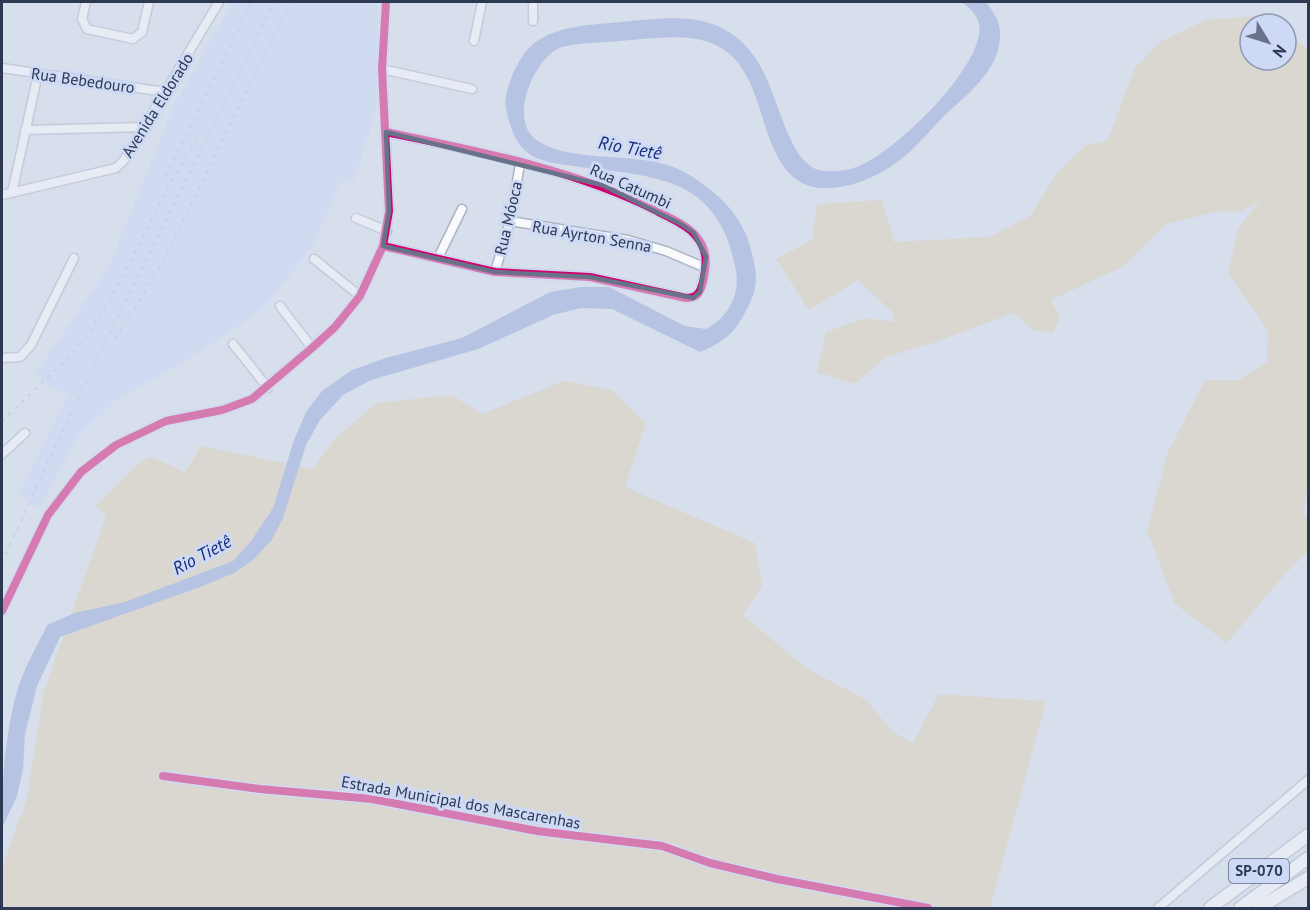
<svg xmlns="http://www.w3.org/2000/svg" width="1310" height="910" viewBox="0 0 1310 910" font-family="'PT Sans',sans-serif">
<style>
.built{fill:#c8d6f5}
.green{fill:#decfad}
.water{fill:#8ea2d4}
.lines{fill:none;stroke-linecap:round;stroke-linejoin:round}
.minor-casing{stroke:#abb3c5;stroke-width:11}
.highway-casing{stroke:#abb3c5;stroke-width:15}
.minor{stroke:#f9fafc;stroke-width:8}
.highway{stroke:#f9fafc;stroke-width:12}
.rail{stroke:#bdbfc5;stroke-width:2;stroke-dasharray:3 6;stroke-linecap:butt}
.cycleway-casing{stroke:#cedaf5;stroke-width:11}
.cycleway{stroke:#d6006c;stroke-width:8}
.marked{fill:none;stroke:#687289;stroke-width:4.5;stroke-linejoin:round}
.labels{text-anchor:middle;stroke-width:6;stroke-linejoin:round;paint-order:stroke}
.shield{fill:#cedaf5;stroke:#5d6984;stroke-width:1.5}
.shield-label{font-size:15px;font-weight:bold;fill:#2d3853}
.street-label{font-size:16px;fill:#2d3853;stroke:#cedaf5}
.water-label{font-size:18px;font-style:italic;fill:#182d79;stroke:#cedaf5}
</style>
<rect width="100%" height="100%" fill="#d7deec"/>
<path class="built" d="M232 2H378L376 112 353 182H341L311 249 263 308 199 353 115 401 80 434 39 508 19 495 68 395 48 386 35 374 108 268 175 103Z"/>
<path class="green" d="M1257 16 1271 24H1250V60H1286V32L1308 49V493H1306L1304 512 1308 518V551L1284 575 1227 643 1175 604 1147 531 1168 452 1205 380H1239L1267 362 1268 331 1228 273 1238 228 1260 201 1240 212 1219 211 1167 224 1122 267 1051 300 1060 318 1053 333 1034 330 1013 313 939 341 886 357 855 384 817 372 826 332 866 318 894 322V314L858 280 809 310 776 259 812 240 817 204 882 200 894 242 989 237 1030 216 1056 175 1086 145 1107 141 1135 68 1160 42 1206 20Z
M564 381 612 390 646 423 625 487 755 543 762 586 743 615 807 669 865 699 893 732 913 743 939 694 1046 701 990 908H2V867L27 799 43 694 106 516 96 505C115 488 129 469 149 456L185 472 201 446 313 469 334 440 376 403 452 395 482 414Z"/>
<path class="water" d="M962 2H986C994 13 1001 22 1000 37 999 70 968 94 946 114 929 131 913 152 893 165 866 184 815 202 789 173 769 151 764 117 753 90 728 24 676 37 619 41 601 43 579 42 562 47 535 56 509 116 534 138 564 163 630 152 670 166 687 171 700 182 713 192 729 205 743 223 749 243 754 261 760 280 752 298 739 327 730 340 700 352L612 309 581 308 553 315 478 349 371 380 343 395 320 420 306 445 283 518 271 541 252 561 234 573 203 586 60 637 37 686 25 734 23 769 17 796 2 828C1 786 6 725 19 685 26 664 38 645 47 625L75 613 125 602 233 561 251 541 273 508 294 440 306 412 322 391 352 370 386 358 462 338 550 292 582 287H609L685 326 706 329C728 317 740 296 736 271 730 238 717 207 686 190 652 172 610 172 574 166 559 164 538 162 527 152 514 142 509 123 506 109 502 92 519 56 532 45 555 25 593 25 621 22 676 17 724 9 758 62 771 83 779 115 790 138 796 151 804 165 818 170 826 172 844 171 851 169 889 160 988 64 979 23 977 15 969 7 962 2Z"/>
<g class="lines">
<defs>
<path id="minor" d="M86 2 82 19 87 29 133 39 142 32 149 2
M533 2V21
M474 41 482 2
M2 68 165 92
M382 69 472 89
M25 130 144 127
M12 193 38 74
M2 195 116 168 124 160 219 2
M356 218 387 231
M510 221 628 240 666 251 706 268
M383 246 495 272 590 277 686 298C697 298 700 293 703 282 707 264 708 249 695 235 686 224 669 218 657 211 573 169 478 151 386 132
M438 258 462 209
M314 259 360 296
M495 272 510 221 520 164
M280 306 312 348
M233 344 268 388
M2 358 20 357 31 345 74 258
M2 454 25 433
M2 611 48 515 81 472 116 445 166 421 222 410 252 399 312 348 335 327 360 296 383 246 389 211 382 69 386 2
M163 776 260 789 372 799 537 831 662 846 710 863 777 879 928 908
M1158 908 1308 780"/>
<path id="highway" d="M1210 908 1308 835
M1240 908 1308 858
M1259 908 1308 878"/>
</defs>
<use href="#minor" class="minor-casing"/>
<use href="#highway" class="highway-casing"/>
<use href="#minor" class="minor"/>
<use href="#highway" class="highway"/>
<path class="rail" d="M166 176 252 2
M115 339 162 264 290 2
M2 421 61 365 86 338 117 287 164 194 197 140
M2 562 68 419 274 2"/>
<defs>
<path id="cycleway" d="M383 246 495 272 590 277 686 298C697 298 700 293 703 282 707 264 708 249 695 235 686 224 669 218 657 211 573 169 478 151 386 132
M2 611 48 515 81 472 116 445 166 421 222 410 252 399 312 348 335 327 360 296 383 246 389 211 382 69 386 2
M163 776 260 789 372 799 537 831 662 846 710 863 777 879 928 908"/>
</defs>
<use href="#cycleway" class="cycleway-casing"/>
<use href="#cycleway" class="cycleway"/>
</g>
<path d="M0 0H1310V910H0ZM386 132 602 185 681 224 694 233 706 257 700 292 693 298 590 277 495 272 383 246 389 211Z" fill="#d7deec" fill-opacity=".55" fill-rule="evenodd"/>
<path class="marked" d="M386 132 602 185 681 224 694 233 706 257 700 292 693 298 590 277 495 272 383 246 389 211Z"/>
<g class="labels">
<rect class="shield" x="1229" y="859" width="60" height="24" rx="4.5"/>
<g class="shield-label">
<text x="1259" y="876">SP-070</text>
</g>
<g class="street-label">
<text transform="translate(83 80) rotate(8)" y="6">Rua Bebedouro</text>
<text transform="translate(157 105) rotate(-58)" y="6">Avenida Eldorado</text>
<text transform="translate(631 186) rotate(24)" y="6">Rua Catumbi</text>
<text transform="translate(508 218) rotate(-77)" y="6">Rua Móoca</text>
<text transform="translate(592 236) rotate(10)" y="6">Rua Ayrton Senna</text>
<text transform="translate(461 802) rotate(10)" y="6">Estrada Municipal dos Mascarenhas</text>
</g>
<g class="water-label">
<text transform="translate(630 148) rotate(10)" y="6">Rio Tietê</text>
<text transform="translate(202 555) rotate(-28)" y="6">Rio Tietê</text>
</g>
</g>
<rect width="1310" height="910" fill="none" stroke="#2d3853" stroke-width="6"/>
<g transform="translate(1268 42) rotate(128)"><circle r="28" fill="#cedaf5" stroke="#8e99b4" stroke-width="1.5"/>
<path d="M0-4.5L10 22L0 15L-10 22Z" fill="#687289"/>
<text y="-9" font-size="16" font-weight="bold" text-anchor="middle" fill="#2d3853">N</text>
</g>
</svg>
